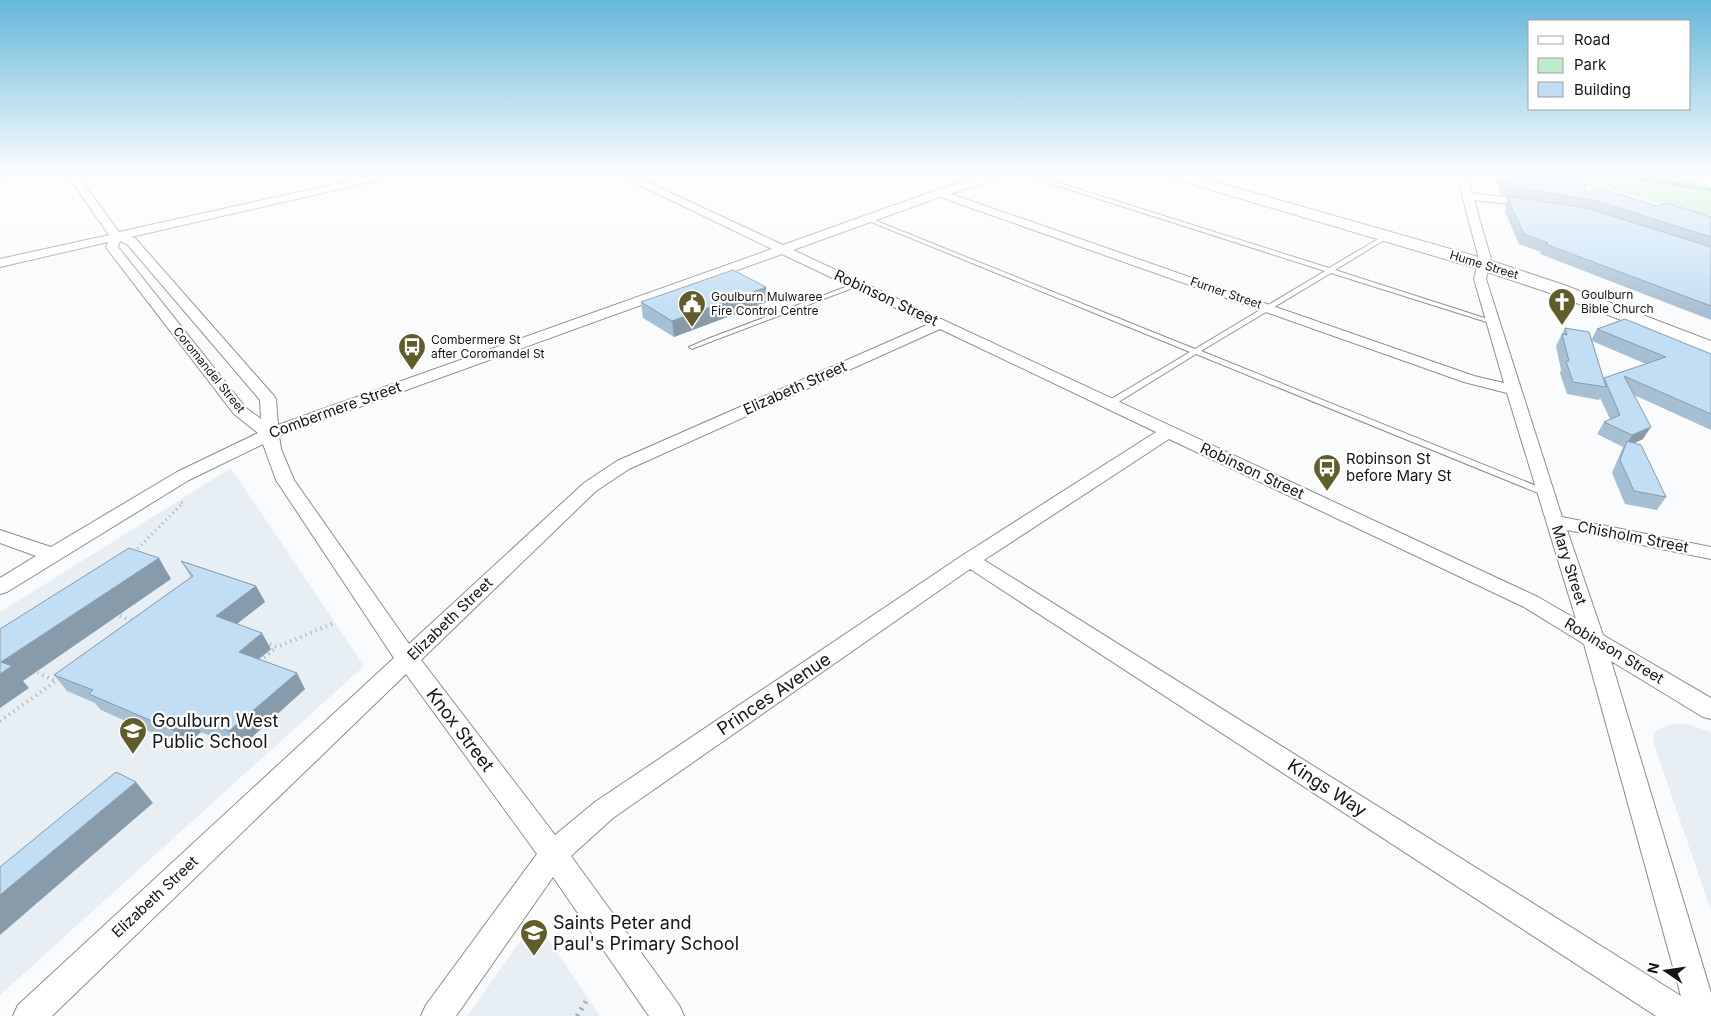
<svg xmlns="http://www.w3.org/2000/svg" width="1711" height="1016" viewBox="0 0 1711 1016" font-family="Inter,sans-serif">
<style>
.built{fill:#e7eff4}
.green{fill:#beebca}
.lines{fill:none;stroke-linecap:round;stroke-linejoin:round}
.stream{stroke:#3fbdc2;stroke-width:4}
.service-casing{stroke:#8c8d8e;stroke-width:2}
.minor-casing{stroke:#8c8d8e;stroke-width:2}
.primary-casing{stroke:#8c8d8e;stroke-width:2}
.path-far3{stroke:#a9aaab;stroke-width:2;stroke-dasharray:0.5 2.5;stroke-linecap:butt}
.path-far2{stroke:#a9aaab;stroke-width:3;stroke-dasharray:1 4;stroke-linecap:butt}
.path-far1{stroke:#a9aaab;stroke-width:4;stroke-dasharray:1 4.5;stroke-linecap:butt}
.path{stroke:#a9aaab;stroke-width:5;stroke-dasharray:2 5.5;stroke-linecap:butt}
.service{fill:#fff;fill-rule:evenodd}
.minor{fill:#fff;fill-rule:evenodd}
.primary{fill:#fff;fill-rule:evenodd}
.wall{fill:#a6bfd2;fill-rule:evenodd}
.shaded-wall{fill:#879bab}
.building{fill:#c1def4;stroke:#879bab}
.labels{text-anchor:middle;stroke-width:4.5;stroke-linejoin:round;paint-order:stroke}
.far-street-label{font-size:12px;fill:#151516;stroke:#fff}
.far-poi-label{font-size:12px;fill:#151516;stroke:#fff;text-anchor:start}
.street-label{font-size:15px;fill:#151516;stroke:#fff}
.poi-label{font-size:15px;fill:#151516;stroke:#fff;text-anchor:start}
.near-street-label{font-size:18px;fill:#151516;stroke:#fff}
.near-poi-label{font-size:18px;fill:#151516;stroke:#fff;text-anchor:start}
</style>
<rect width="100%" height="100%" fill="#f9fbfc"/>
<path class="built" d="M231 468 364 666 0 995V612Z
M1673 724H1687L1711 732V911L1654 744 1653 736 1657 730Z
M535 920 600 1016H467L475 1005Z"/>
<path class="green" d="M1562 172H1670L1711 186V219L1608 188 1568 183Z"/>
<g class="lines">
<path class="stream" d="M1603 172 1711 190"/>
<defs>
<path id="service" d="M1018 172H1024L1329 268 1385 235H1389V237L1335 270 1497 322V324H1493L1331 273 1201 351 1549 491 1550 493 1546 496 1543 495 1196 354 1112 406H1106L1105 404 1106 402 1190 352 864 219 869 218 1195 349 1325 271 1018 173Z
M856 283 859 285 858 286 694 348 692 349 689 347 710 338Z"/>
<path id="minor" d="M0 172H25L20 175 0 178Z
M65 172H75L119 232 389 172H406L401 175 131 237 135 238 274 396 276 399 278 425 772 249 613 172H626L783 245 934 191 995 172H1009L1008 174 951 194 1474 376 1504 383 1474 279 1479 259 1456 172H1466L1472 193 1536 202V206L1532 207 1474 200 1491 259 1486 279 1562 517 1711 547V559L1567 530 1603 635 1711 698V719L1703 717 1611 661 1711 993V1016H1656L970 569 613 818 571 856 679 1005 684 1016H649L553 877 456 1016H421L426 1005 537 854 406 674 52 1016H13L18 1005 394 658 276 480 263 444 189 480 7 592 0 594V578L36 556 0 543V530L51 547 177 472 258 433 234 414 108 250 106 247 108 242 0 267V259L109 235ZM940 197 1464 382 1507 393 1576 619 1538 597 793 250ZM120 241 127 244 260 400 261 419 246 408 118 247ZM782 254 929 324 617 461 584 483 409 644 294 480 281 449 279 436ZM940 329 1156 432 963 555 595 802 555 835 421 660 596 491 629 469ZM1169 439 1524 607 1584 644 1681 996 984 560Z"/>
<path id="primary" d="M1158 172H1181L1489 260 1564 285 1711 341V354L1550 293 1475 268 1161 175Z"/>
</defs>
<use href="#service" class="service-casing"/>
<use href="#minor" class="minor-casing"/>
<use href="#primary" class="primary-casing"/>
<path class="path-far3" d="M1650 172 1670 180 1674 187 1683 194 1711 205
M1256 181 1276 172"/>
<path class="path-far2" d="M134 552 183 503 179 501"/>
<path class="path-far1" d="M115 614 134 622
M265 642 277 647 334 623
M260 661 277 647
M0 721 56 681 38 673"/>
<path class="path" d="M577 1016 588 998"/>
<use href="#service" class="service"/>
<use href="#minor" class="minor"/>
<use href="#primary" class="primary"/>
</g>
<path class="wall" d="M1493 172H1556L1559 177 1587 194 1657 206 1711 217V320L1540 254 1541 252 1519 244 1505 212 1506 209 1505 205 1509 196 1501 195Z
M641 302H767L674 337 643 318Z
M1565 328 1592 339 1597 329 1711 354V430L1634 395 1643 439 1635 443 1666 497 1657 510 1625 504 1612 473 1620 454 1623 447 1597 434 1604 422 1610 419 1600 398 1599 400 1567 394 1560 373 1561 370 1556 346ZM1592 341 1646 364 1603 379Z
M181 561 256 586 265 602 237 624 271 649 259 659 305 689 240 748 201 732 184 747 101 710 95 703 67 691 54 675 191 577Z"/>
<path class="shaded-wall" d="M766 287 767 302 674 337 672 321Z
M1651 427 1643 439 1625 447 1632 435Z
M159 558 171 579 23 681 29 688 0 708V674L1 662Z
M256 586 265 602 226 632 216 616Z
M262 633 271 649 248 668 239 652Z
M297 673 305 689 240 748 229 731Z
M190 716 201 732 184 747 173 730Z
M136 782 153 803 0 935V895Z"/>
<path class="building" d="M1500 172H1556L1559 177 1584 180 1587 194 1597 187 1657 206 1666 203 1711 217V237L1593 200 1505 186Z
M1509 196 1590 209 1711 247V306L1545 244 1548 243 1524 234 1509 202 1511 203Z
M733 270 766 287 672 321 641 302Z
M1625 319 1711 354V414L1624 376 1651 427 1632 435 1604 422 1620 415 1604 378 1666 357 1597 329Z
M1565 328 1589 332 1606 387 1573 382 1566 361H1569L1562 334 1567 335Z
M1627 441 1641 445 1666 497 1634 491 1620 460Z
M129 548 159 558 1 662 12 666 0 674V629Z
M181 561 256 586 216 616 262 633 239 652 297 673 229 731 190 716 173 730 89 694 93 690 54 675 193 576Z
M116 772 136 782 0 895V867Z"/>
<linearGradient id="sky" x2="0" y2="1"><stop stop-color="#64b8d9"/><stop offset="0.55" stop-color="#fcfdfe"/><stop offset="1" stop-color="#fcfdfe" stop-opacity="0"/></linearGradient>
<rect width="1711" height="314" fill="url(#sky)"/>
<defs>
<symbol id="church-pin" viewBox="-11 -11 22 30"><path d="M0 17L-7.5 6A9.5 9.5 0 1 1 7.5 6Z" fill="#615d2a" stroke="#fff"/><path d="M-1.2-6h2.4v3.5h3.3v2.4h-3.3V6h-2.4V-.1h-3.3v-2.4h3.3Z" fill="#fff"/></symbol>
<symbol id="civic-pin" viewBox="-11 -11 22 30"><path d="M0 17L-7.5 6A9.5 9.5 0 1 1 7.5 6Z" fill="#615d2a" stroke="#fff"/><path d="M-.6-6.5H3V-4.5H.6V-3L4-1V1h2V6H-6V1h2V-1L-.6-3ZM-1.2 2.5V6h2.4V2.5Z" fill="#fff"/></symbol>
<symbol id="bus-pin" viewBox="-11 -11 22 30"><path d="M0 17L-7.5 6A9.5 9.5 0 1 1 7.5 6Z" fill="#615d2a" stroke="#fff"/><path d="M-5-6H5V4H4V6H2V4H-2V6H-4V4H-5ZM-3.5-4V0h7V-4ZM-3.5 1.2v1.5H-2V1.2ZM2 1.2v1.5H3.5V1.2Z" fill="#fff"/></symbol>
<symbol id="school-pin" viewBox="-11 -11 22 30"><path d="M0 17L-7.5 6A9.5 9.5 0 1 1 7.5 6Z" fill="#615d2a" stroke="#fff"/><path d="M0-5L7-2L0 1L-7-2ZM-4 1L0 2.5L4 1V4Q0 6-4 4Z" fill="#fff"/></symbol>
</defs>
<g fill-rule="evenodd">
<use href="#church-pin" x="1546" y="286" width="32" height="43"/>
<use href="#civic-pin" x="676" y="288" width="32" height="43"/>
<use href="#bus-pin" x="396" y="331" width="32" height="43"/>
<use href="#bus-pin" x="1311" y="452" width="32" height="43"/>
<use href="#school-pin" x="117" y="715" width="32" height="43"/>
<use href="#school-pin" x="518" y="917" width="32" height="43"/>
</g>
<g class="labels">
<g class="far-street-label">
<text transform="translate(1484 265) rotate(17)" y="4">Hume Street</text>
<text transform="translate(1226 293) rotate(19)" y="4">Furner Street</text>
<text transform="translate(209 370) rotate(51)" y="4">Coromandel Street</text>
</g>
<g class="far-poi-label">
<text x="1581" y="299">Goulburn<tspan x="1581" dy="14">Bible Church</tspan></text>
<text x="711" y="301">Goulburn Mulwaree<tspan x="711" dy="14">Fire Control Centre</tspan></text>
<text x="431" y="344">Combermere St<tspan x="431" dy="14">after Coromandel St</tspan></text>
</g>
<g class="street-label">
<text transform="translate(886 298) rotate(25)" y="5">Robinson Street</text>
<text transform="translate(795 388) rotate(-24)" y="5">Elizabeth Street</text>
<text transform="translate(335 410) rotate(-20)" y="5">Combermere Street</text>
<text transform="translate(1252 471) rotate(25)" y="5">Robinson Street</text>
<text transform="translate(1633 537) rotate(11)" y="5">Chisholm Street</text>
<text transform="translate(1569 565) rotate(72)" y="5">Mary Street</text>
<text transform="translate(450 619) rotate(-44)" y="5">Elizabeth Street</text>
<text transform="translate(1614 651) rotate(31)" y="5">Robinson Street</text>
<text transform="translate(155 897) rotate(-43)" y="5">Elizabeth Street</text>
</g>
<g class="poi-label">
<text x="1346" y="464">Robinson St<tspan x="1346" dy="17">before Mary St</tspan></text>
</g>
<g class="near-street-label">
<text transform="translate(774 694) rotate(-34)" y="6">Princes Avenue</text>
<text transform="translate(460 730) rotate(53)" y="6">Knox Street</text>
<text transform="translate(1327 788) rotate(33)" y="6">Kings Way</text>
</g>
<g class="near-poi-label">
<text x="152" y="727">Goulburn West<tspan x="152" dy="21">Public School</tspan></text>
<text x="553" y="929">Saints Peter and<tspan x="553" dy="21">Paul's Primary School</tspan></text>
</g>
</g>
<rect x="1528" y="20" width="162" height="90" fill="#ffffff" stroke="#a1a1a2"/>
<rect x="1538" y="36" width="25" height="8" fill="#ffffff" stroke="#a1a1a2"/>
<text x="1574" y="45" font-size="15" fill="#151516">Road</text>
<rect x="1538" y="58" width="25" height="15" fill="#beebca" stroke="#a1a1a2"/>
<text x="1574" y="70" font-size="15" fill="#151516">Park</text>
<rect x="1538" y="82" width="25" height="15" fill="#c1def4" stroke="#a1a1a2"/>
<text x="1574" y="95" font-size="15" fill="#151516">Building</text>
<g transform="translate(1666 971) rotate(283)" stroke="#ffffff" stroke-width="4" paint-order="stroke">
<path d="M0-4L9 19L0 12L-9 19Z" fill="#151516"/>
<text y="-8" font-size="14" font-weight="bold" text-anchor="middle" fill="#151516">N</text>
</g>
</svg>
